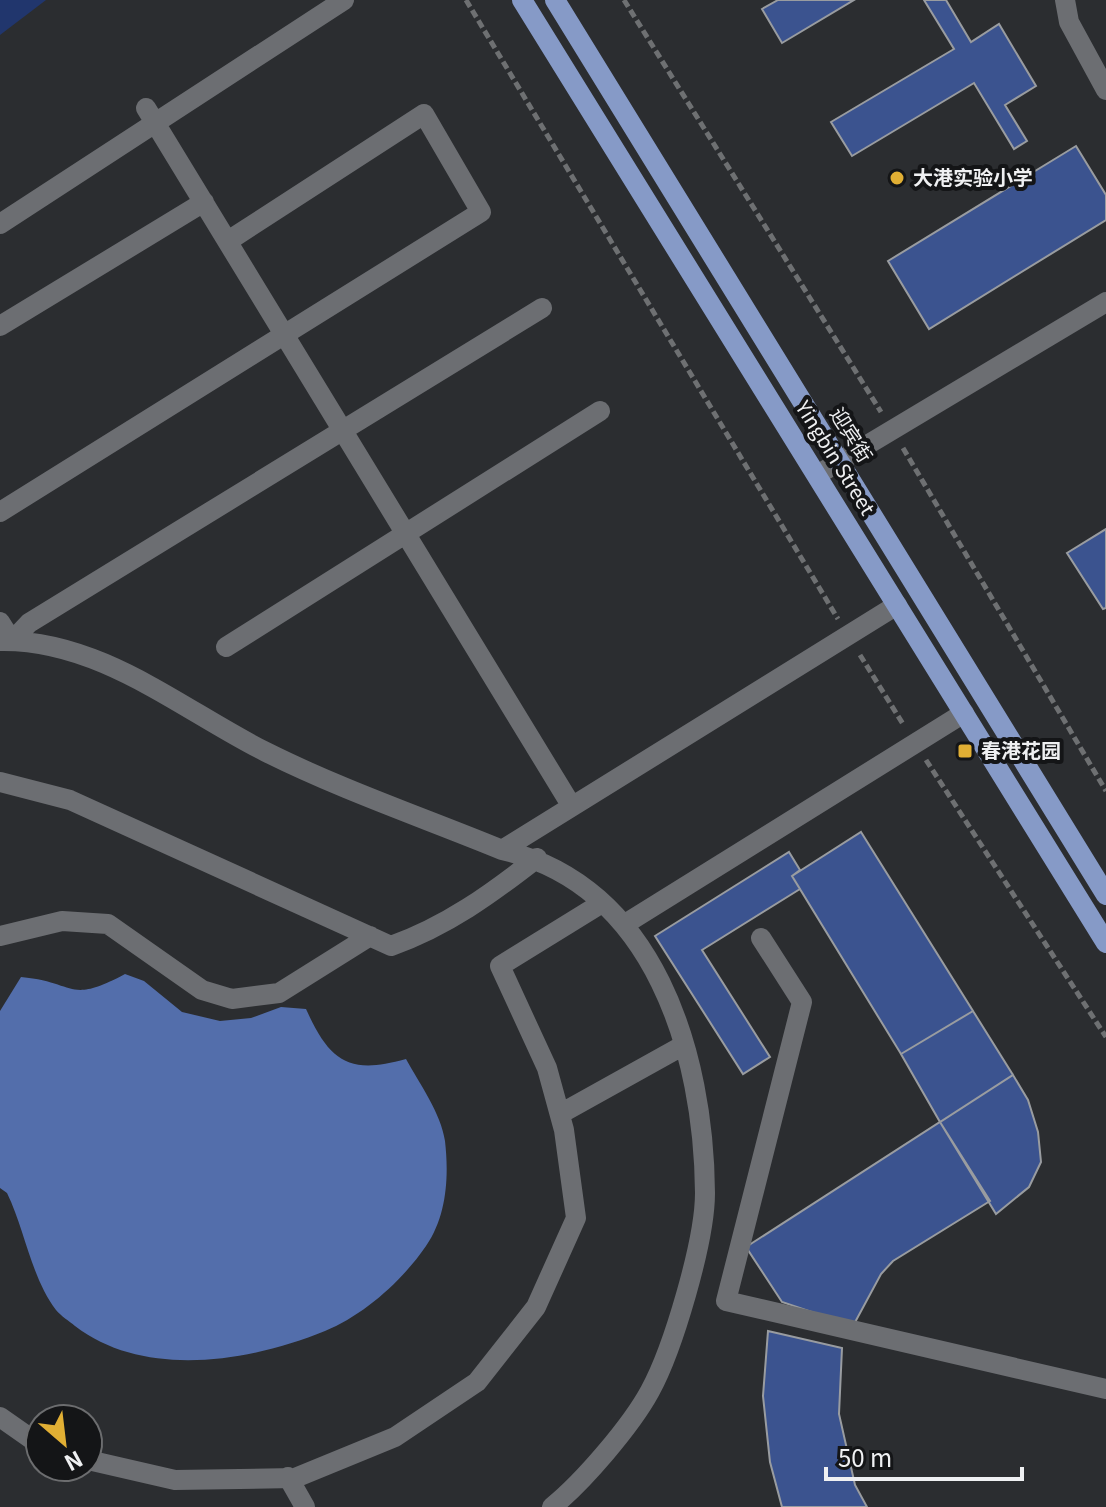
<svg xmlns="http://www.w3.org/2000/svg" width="1106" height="1507" viewBox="0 0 1106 1507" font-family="Georgia,'Noto Sans SC',serif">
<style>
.green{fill:#21366d}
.water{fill:#536eab}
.building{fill:#3b538f;stroke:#999ca0;stroke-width:2}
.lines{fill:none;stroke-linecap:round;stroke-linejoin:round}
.path{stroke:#6e7072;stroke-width:5;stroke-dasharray:8 4;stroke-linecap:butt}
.minor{stroke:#6c6e72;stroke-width:20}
.major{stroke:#869ac7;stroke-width:20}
.poi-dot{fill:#e1af34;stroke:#141517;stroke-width:3}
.labels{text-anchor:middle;stroke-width:8;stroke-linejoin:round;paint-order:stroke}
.poi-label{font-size:20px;font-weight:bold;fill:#eff0f2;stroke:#141517;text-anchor:start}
.street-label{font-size:20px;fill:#eff0f2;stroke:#141517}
</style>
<rect width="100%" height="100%" fill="#2b2d30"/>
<path class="green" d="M0 0H46L0 35Z"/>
<path class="water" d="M125 974 144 981 182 1012 220 1021 251 1018 281 1007 306 1009C330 1062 349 1075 406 1059 419 1083 441 1113 445 1141 449 1176 447 1216 426 1246 402 1281 364 1315 325 1331 249 1362 144 1379 75 1326 69 1321 61 1316 56 1310 31 1277 25 1230 7 1193L0 1188V1011L21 977C77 982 67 1005 125 974Z"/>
<path class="building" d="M778 0H854L782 43 762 9Z
M924 0H946L971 42 999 24 1036 86 1005 105 1027 141 1014 149 974 83 852 156 831 122 954 49Z
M1076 146 1106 195V220L929 329 888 261Z
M1106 529V608L1103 609 1067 553Z
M861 832 973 1011 901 1054 792 876Z
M789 852 800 870 792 876 800 889 702 950 770 1057 743 1074 655 936Z
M973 1011 1013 1075 940 1122 901 1054Z
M1013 1075 1028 1100 1038 1132 1041 1162 1029 1187 996 1214 940 1122Z
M940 1122 990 1201 893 1261 881 1274 853 1326 782 1302 746 1247Z
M768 1331 842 1348 839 1414 855 1485 867 1507H782L770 1462 763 1396Z"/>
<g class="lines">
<path class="path" d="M466 0 838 619
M624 0 881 412
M903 448 1106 791
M860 655 903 724
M926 760 1106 1037"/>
<path class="minor" d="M1065 0 1069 22 1106 90
M146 108 571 805
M0 224 344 0
M0 326 204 202
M817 475 1106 302
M0 512 481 212 424 114 228 241
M0 622 12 641 29 623 542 308
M0 641C100 639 182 710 266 752 342 790 424 818 502 850 655 885 704 1054 705 1193 705 1241 673 1349 650 1391 631 1426 583 1482 552 1507
M226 647 600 411
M0 782 70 800 391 946C447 926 491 894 537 858
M502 850 897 605
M625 924 964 713
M0 936 62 921 108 924 202 990 232 999 279 993 370 936
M761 938 802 1002 726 1301 1106 1389
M560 1114 684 1045
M0 1417 40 1445
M88 1460 175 1480 295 1478 395 1437 477 1382 536 1307 576 1218 564 1130 547 1068 500 966 602 903
M288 1477 305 1507"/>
<path class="major" d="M522 0 1106 943
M555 0 1106 895"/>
</g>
<g class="poi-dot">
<circle cx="897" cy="178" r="8"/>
<rect x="957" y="743" width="16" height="16" rx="4"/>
</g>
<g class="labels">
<g class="poi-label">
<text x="913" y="185">大港实验小学</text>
<text x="981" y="758">春港花园</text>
</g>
<g class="street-label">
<text transform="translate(851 435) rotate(58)" y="7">迎宾街</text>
<text transform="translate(835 458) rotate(58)" y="7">Yingbin Street</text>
</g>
</g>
<g transform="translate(64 1443) rotate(152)"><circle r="38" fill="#141517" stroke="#6c6d6f" stroke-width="2"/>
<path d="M0-6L14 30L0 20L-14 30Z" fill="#e1af34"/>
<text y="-12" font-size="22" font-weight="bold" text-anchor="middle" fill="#eff0f2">N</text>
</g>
<path d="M826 1467v12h196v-12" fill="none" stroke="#eff0f2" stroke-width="4"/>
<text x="838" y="1467" font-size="24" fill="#eff0f2" stroke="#141517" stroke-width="6" paint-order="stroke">50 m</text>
</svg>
